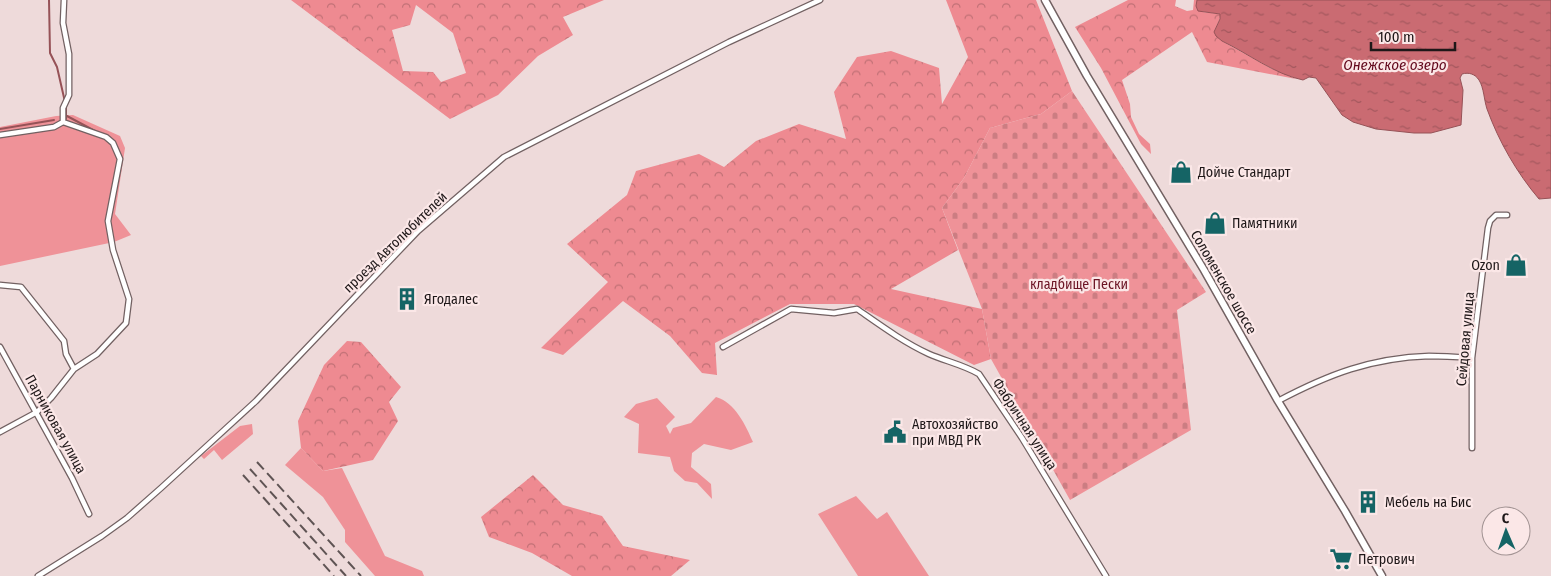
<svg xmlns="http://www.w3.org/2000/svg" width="1551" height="576" viewBox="0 0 1551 576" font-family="'Fira Sans Condensed',sans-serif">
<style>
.green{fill:#ef9298}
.forest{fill:url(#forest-crowns);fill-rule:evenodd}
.cemetery{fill:url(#cemetery-stones)}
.water{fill:url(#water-ripples);stroke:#965257}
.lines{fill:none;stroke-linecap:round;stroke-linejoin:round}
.stream{stroke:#965257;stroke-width:2}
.minor-casing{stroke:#726162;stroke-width:7}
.secondary-casing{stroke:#726162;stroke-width:9}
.minor{stroke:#fff;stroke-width:4.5}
.secondary{stroke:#fff;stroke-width:6}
.rail{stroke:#5f5454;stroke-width:2;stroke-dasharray:10 5;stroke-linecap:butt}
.labels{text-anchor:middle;stroke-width:4.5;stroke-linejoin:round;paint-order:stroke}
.poi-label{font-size:14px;fill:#1e1718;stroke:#fbe7e7;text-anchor:start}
.street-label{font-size:14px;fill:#1e1718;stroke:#fbe7e7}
.park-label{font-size:14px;fill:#6c1424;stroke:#fbe7e7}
.water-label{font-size:15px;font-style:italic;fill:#63091d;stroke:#fbe7e7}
</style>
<defs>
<pattern id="forest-crowns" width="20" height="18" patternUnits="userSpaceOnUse" patternTransform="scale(1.25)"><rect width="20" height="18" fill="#ee8a91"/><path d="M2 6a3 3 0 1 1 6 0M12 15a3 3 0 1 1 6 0" fill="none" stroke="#c07075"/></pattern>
<pattern id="cemetery-stones" width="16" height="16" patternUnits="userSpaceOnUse" patternTransform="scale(1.25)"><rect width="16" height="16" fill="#ef9298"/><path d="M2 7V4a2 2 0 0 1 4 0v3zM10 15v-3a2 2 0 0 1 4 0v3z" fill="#cc7d82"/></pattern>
<pattern id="water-ripples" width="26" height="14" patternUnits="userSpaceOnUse" patternTransform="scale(1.25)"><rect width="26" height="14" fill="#ca6b72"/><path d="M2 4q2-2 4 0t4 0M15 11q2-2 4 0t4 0" fill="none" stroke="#a3575d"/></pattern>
</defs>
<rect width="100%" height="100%" fill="#eedada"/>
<path class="green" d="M73 115 120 136 125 148 115 214 131 235 114 242 0 266V127L56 116Z
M716 397C735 402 746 426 753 442L731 450 704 444 692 453 691 467 711 484 712 499 697 483 685 481 674 471 670 457 638 453 639 424 624 417 636 404 657 398 675 417 666 426 670 434 673 428 691 423Z
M252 424 253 434 222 460 214 450 204 459 201 456 240 426Z
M301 448 323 471 342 468 385 556 422 571 424 576H375L345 542V530L323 497 285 465Z
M856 496 877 519 887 512 929 576H858L818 514Z"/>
<path class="forest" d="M291 0H604L563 17 573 35 538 56 498 95 450 119ZM416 5 453 33 466 73 441 82 433 72 403 71 392 30 410 25Z
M946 0H1036L1072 91 1041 114 990 128 964 178 942 208 958 250 891 289 982 309 991 359 974 365 854 304H790L715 343 717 375 702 373 670 336 623 301 563 355 541 348 608 282 567 244 627 195 636 171 699 154 724 167 756 141 799 124 846 139 834 92 857 57 891 51 939 68 942 104 968 57Z
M1128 0H1176L1175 6 1187 11 1193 10 1194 0H1197V9L1203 12 1220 14C1221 21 1214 27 1215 34L1222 41 1270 68 1296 79 1207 62 1192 32 1122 80 1130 104 1131 117 1139 134 1150 144 1151 154 1141 144 1101 68 1075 27Z
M347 341 361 342 401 387 389 402 398 421 373 460 323 471 301 448 298 421 324 365Z
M533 475 563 505 602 516 623 546 690 560 671 576H572L532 553 489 537 481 517Z"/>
<path class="cemetery" d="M1072 91 1206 292 1177 310 1191 430 1070 500 991 359 982 309 942 208 964 178 990 128 1041 114Z"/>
<path class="water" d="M1197 0H1551V198L1539 199C1517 173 1499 142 1487 109 1484 100 1484 88 1479 80 1475 74 1469 72 1462 74L1460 78 1463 90 1461 125 1431 133H1414L1376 129 1353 122 1342 115 1316 78 1309 77 1303 80C1274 74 1249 54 1222 41L1216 36 1214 32 1220 19V14L1198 11 1196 6Z"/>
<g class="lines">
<path class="stream" d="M49 0 50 53 57 67 65 102
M66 107V119
M67 116 95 131
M0 129 54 120"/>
<defs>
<path id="minor" d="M0 135 54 127 63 122
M0 285 21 287 64 341 66 354 74 369
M0 347 72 478 89 514
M723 347 791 309 834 313 857 309C880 325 903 342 929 354 945 361 964 365 979 374L1022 438 1106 576
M1278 401C1329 374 1371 358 1429 356 1444 356 1458 357 1472 358
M0 432 37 412 51 398 74 369 97 354 126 323 129 299 113 250 108 221 120 159 113 143 106 137 63 122V108L69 95V54L63 23 64 0
M1472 448V358L1488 228 1490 221 1496 215H1507
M38 576 102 536 127 518 161 488 256 401 418 231 504 157 729 42 820 0"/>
<path id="secondary" d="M1045 0 1087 76 1204 270 1278 401 1345 511 1382 576"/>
</defs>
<use href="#minor" class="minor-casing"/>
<use href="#secondary" class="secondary-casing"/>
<use href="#minor" class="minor"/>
<use href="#secondary" class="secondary"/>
<path class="rail" d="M257 462 361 576
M250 469 346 576
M243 475 334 576"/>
</g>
<defs>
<symbol id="shop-bare" viewBox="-9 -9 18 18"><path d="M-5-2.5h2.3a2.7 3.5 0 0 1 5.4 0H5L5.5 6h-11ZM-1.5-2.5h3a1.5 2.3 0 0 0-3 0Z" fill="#156465" stroke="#fbe7e7" stroke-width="2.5" paint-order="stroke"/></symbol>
<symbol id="building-bare" viewBox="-9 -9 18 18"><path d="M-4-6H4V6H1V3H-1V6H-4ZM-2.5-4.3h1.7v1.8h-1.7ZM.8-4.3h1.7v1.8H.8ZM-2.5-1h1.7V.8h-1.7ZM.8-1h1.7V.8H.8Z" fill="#156465" stroke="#fbe7e7" stroke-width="2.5" paint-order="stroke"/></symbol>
<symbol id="civic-bare" viewBox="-9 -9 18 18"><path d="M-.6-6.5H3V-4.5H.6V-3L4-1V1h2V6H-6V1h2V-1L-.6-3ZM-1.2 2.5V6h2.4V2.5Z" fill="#156465" stroke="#fbe7e7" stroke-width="2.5" paint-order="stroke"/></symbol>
<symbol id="supermarket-bare" viewBox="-9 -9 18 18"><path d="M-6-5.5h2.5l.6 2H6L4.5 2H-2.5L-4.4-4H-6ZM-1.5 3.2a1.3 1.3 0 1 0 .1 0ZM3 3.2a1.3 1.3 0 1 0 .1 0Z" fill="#156465" stroke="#fbe7e7" stroke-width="2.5" paint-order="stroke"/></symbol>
</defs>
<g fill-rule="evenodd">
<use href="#shop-bare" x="1165" y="156" width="32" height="32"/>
<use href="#shop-bare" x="1199" y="207" width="32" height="32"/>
<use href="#shop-bare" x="1500" y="249" width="32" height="32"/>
<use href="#building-bare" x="391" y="283" width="32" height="32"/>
<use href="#civic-bare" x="879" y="416" width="32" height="32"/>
<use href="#building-bare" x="1352" y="486" width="32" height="32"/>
<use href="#supermarket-bare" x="1325" y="543" width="32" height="32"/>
</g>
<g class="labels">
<g class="poi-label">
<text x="1198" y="177">Дойче Стандарт</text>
<text x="1232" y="228">Памятники</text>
<text x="1500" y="270" text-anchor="end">Ozon</text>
<text x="424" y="304">Ягодалес</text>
<text x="912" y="429">Автохозяйство<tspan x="912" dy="16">при МВД РК</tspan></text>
<text x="1385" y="507">Мебель на Бис</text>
<text x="1358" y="564">Петрович</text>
</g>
<g class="street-label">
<text transform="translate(395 242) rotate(-44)" y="5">проезд Автолюбителей</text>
<text transform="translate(1224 282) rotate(60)" y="5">Соломенское шоссе</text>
<text transform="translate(1465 339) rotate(-85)" y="5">Сейдовая улица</text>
<text transform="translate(56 424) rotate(61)" y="5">Парниковая улица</text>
<text transform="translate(1025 424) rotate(57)" y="5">Фабричная улица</text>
</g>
<g class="park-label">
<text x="1079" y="289">кладбище Пески</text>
</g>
<g class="water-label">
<text x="1395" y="70">Онежское озеро</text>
</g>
</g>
<g transform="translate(1506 531) rotate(358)"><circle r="24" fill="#fbe7e7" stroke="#a39494"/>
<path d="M0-4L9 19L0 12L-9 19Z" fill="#156465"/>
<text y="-8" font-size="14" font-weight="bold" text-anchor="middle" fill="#1e1718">С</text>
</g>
<path d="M1371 42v8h84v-8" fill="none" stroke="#1e1718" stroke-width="2.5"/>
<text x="1378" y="42" font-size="15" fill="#1e1718" stroke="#fbe7e7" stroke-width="4" paint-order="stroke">100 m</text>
</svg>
